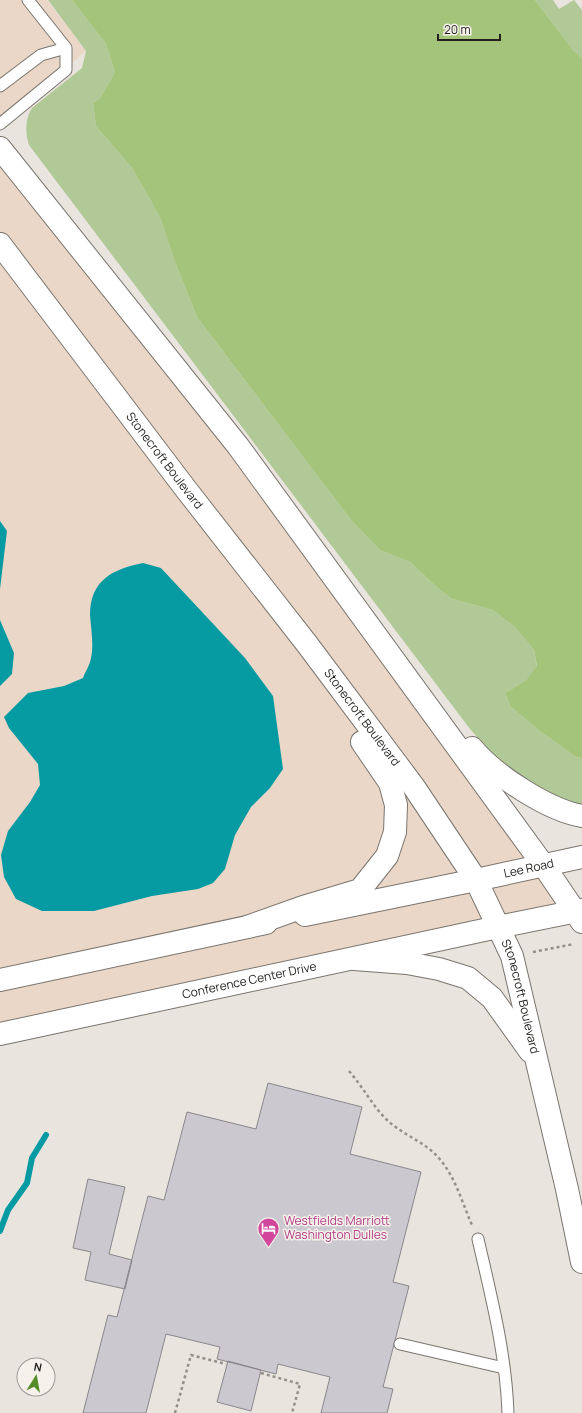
<svg xmlns="http://www.w3.org/2000/svg" width="582" height="1413" viewBox="0 0 582 1413" font-family="Manrope,sans-serif">
<style>
.commercial{fill:#ead7c7}
.green{fill:#b1c897}
.forest{fill:#a3c47a}
.water{fill:#069ba3}
.lines{fill:none;stroke-linecap:round;stroke-linejoin:round}
.stream{stroke:#069ba3;stroke-width:6}
.building{fill:#cbc8cf;stroke:#89868d}
.service-casing{stroke:#7a756f;stroke-width:13}
.minor-casing{stroke:#7a756f;stroke-width:24}
.tertiary-casing{stroke:#7a756f;stroke-width:24}
.secondary-casing{stroke:#7a756f;stroke-width:24}
.path{stroke:#94918b;stroke-width:2.5;stroke-dasharray:3 3;stroke-linecap:butt}
.service{stroke:#fff;stroke-width:11}
.minor{stroke:#fff;stroke-width:22}
.tertiary{stroke:#fff;stroke-width:22}
.secondary{stroke:#fff;stroke-width:22}
.labels{text-anchor:middle;stroke-width:3;stroke-linejoin:round;paint-order:stroke}
.street-label{font-size:12px;fill:#201f1c;stroke:#f6f1ea}
.hotel-label{font-size:12px;fill:#b23c85;stroke:#f6f1ea;text-anchor:start}
</style>
<rect width="100%" height="100%" fill="#e9e4dd"/>
<path class="commercial" d="M0 0H47L86 51 0 123Z
M0 149 576 911 0 1025Z"/>
<path class="green" d="M48 0H72L106 44 115 72 100 98 93 103 96 126 132 168 160 217 175 262 197 317 351 520 380 550 410 562 440 590 452 599 493 610 515 627 534 650 537 667 526 680 505 693 511 707 540 731 576 757 582 758V808L542 793 495 757 470 729 29 145C25 133 25 119 32 108L82 68 86 51Z
M535 0H553L559 9 574 0 582 10V58L573 50Z"/>
<path class="forest" d="M72 0H535L573 50 582 58V758L576 757 540 731 511 707 505 693 526 680 537 666 534 650 515 627 493 610 452 599 440 590 410 562 380 550 351 520 197 317 175 262 160 217 132 168 96 126 93 103 100 98 115 72 106 44Z"/>
<path class="water" d="M0 521 7 531 0 589Z
M143 563 161 568 245 658 273 696 283 769 270 788 251 807 235 835 225 869 213 883 198 889 152 896 94 911H42L16 899 4 877 1 855 8 831 30 802 40 785 38 764 9 728 4 717 28 693 64 686 83 678C85 672 90 665 91 658 94 645 91 629 90 615 90 580 113 569 143 563Z
M0 620 14 653 12 674 0 686Z"/>
<g class="lines">
<path class="stream" d="M0 1231 8 1210 27 1183 32 1158 46 1135"/>
</g>
<path class="building" d="M268 1083 362 1107 350 1154 421 1172 393 1282 409 1286 383 1387 393 1389 387 1413H321L330 1377 278 1364 276 1374 217 1359 220 1347 166 1334 146 1413H83L108 1315 117 1317 148 1196 164 1200 187 1112 256 1129Z
M88 1179 125 1187 109 1254 132 1260 125 1289 85 1280 91 1252 73 1248Z
M228 1361 261 1370 251 1411 217 1402Z"/>
<g class="lines">
<defs>
<path id="service" d="M0 86 41 55 66 48
M0 124 66 70V48L28 0
M478 1239C491 1296 506 1353 508 1413
M400 1344 504 1368"/>
<g id="minor">
<path d="M305 915 476 880"/>
<path d="M0 980 266 923"/>
<path id="s1" d="M0 1034 498 927"/>
</g>
<g id="tertiary">
<path id="s2" d="M476 880 582 857"/>
<path d="M498 927 582 910"/>
</g>
<g id="secondary">
<path d="M0 148 238 446 544 866 582 922"/>
<path id="s3" d="M0 244 185 488 307 644 414 787 476 880 512 956 567 1189 582 1262"/>
<path d="M472 748C494 775 548 810 582 816"/>
<path d="M247 927 303 907 360 890 387 856 395 832 396 805 390 783 362 742"/>
<path d="M354 959 407 963 439 969 468 978 492 998 530 1051"/>
</g>
</defs>
<use href="#service" class="service-casing"/>
<use href="#minor" class="minor-casing"/>
<use href="#tertiary" class="tertiary-casing"/>
<use href="#secondary" class="secondary-casing"/>
<path class="path" d="M533 952 574 944
M349 1071C363 1087 372 1105 386 1119 400 1133 420 1140 434 1153 454 1172 461 1200 472 1225
M261 1373 300 1384 292 1413
M175 1413 191 1355 226 1364"/>
<use href="#service" class="service"/>
<use href="#minor" class="minor"/>
<use href="#tertiary" class="tertiary"/>
<use href="#secondary" class="secondary"/>
</g>
<defs>
<symbol id="hotel-pin" viewBox="-11 -11 22 30"><path d="M0 17L-7.5 6A9.5 9.5 0 1 1 7.5 6Z" fill="#d1479c" stroke="#f6f1ea"/><path d="M-6-4.5h1.5V1H6V5H4.5V3h-9V5H-6ZM-4 0a1.8 1.8 0 1 1 3.6 0ZM.5 0V-2.5h3Q6-2.5 6 0Z" fill="#fff"/></symbol>
</defs>
<g fill-rule="evenodd">
<use href="#hotel-pin" x="256" y="1216" width="25" height="34"/>
</g>
<g class="labels">
<g class="street-label">
<text dy="4" stroke="none"><textPath href="#s3" startOffset="272">Stonecroft Boulevard</textPath></text>
<text dy="4" stroke="none"><textPath href="#s3" startOffset="596">Stonecroft Boulevard</textPath></text>
<text dy="4" stroke="none"><textPath href="#s2" startOffset="54">Lee Road</textPath></text>
<text dy="4" stroke="none"><textPath href="#s1" startOffset="255">Conference Center Drive</textPath></text>
<text dy="4" stroke="none"><textPath href="#s3" startOffset="920">Stonecroft Boulevard</textPath></text>
</g>
<g class="hotel-label">
<text x="284" y="1225">Westfields Marriott<tspan x="284" dy="14">Washington Dulles</tspan></text>
</g>
</g>
<g transform="translate(36 1377) rotate(11)"><circle r="19" fill="#f6f1ea" stroke="#a09d98"/>
<path d="M0-3L7 15L0 10L-7 15Z" fill="#538c28"/>
<text y="-6" font-size="11" font-weight="bold" text-anchor="middle" fill="#201f1c">N</text>
</g>
<path d="M438 34v6h62v-6" fill="none" stroke="#201f1c" stroke-width="2"/>
<text x="444" y="34" font-size="12" fill="#201f1c" stroke="#f6f1ea" stroke-width="3" paint-order="stroke">20 m</text>
</svg>
